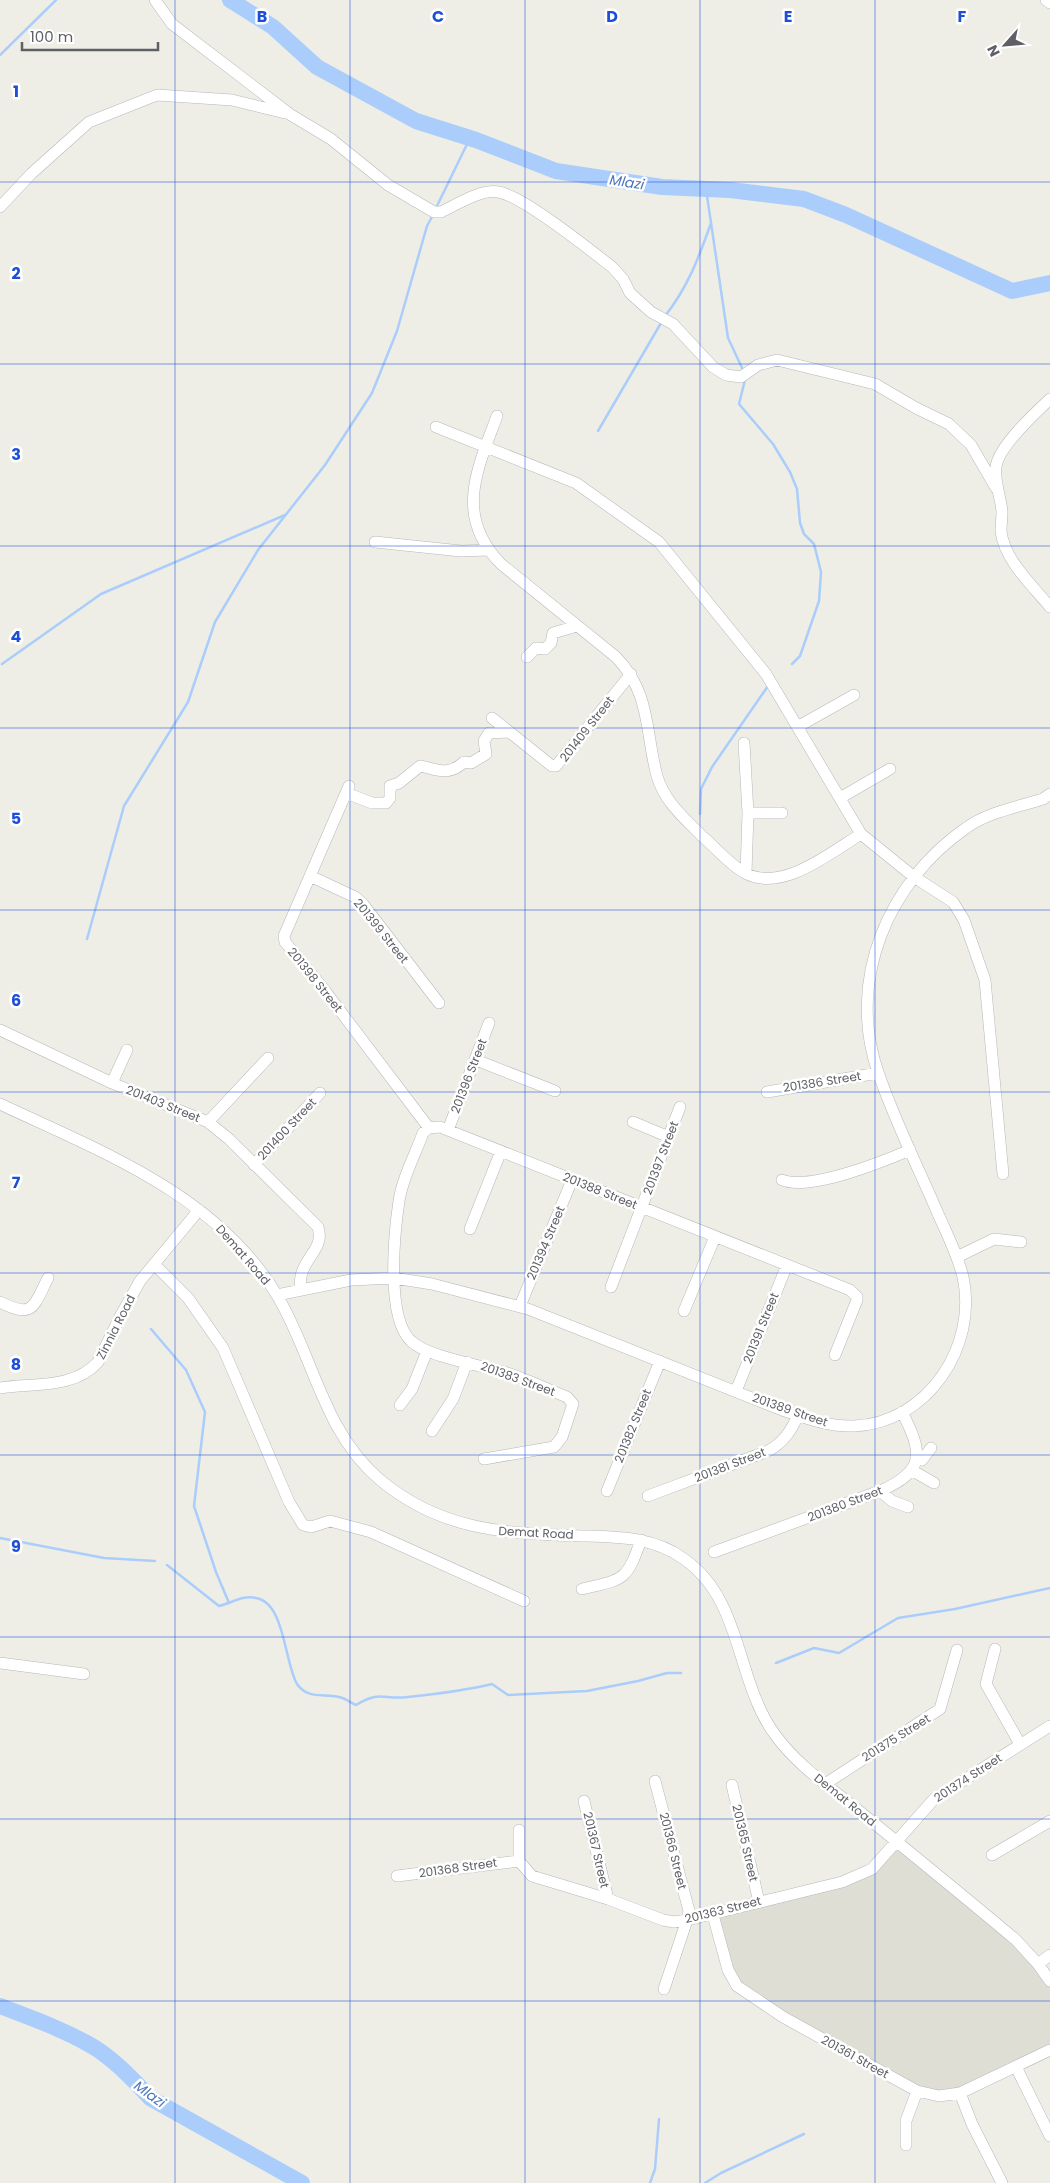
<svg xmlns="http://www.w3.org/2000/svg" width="1050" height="2183" viewBox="0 0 1050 2183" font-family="Poppins,sans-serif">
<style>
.education{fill:#dfded4}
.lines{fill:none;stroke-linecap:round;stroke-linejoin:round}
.stream{stroke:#aacdfb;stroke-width:2.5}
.river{stroke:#aacdfb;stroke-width:16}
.minor-casing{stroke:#b6b7bc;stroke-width:12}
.minor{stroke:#fff;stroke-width:11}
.grid{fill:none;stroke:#1d4ed8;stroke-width:1;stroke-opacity:0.55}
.labels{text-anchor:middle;stroke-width:5;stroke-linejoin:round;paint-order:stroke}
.street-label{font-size:12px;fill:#5e6066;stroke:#fff}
.water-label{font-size:14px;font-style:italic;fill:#4c75bf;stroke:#fff}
.grid-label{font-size:16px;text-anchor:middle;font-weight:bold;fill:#1d4ed8;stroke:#fff;stroke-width:5;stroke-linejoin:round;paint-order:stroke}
</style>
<rect width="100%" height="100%" fill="#efeee6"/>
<path class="education" d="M897 1843 976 1907 1050 1981V2049L960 2093 918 2091 737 1986 713 1915 855 1878Z"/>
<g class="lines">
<path class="stream" d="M0 55 56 0
M706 189 728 338 744 372
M436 208 470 138
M665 316C688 287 699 257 711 223
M745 380 739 404 773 444 790 472 797 489 800 523 804 534 814 544 821 572 819 601 800 656 792 664
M598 431 661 323
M2 664 101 594 285 515
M700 814 701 789 712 767 768 686
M87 939 124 806 188 702 215 622 258 550 325 465 372 393 397 331 427 226 433 215
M151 1329 186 1370 205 1412 194 1506 216 1572 229 1603
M0 1538 104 1558 155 1561
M167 1565 219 1606C232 1603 242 1595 256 1598 285 1603 284 1661 297 1684 308 1700 324 1693 339 1697 345 1698 351 1703 356 1705 381 1690 383 1700 408 1697 436 1694 464 1691 492 1684L508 1695 587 1691 638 1681 667 1673H681
M776 1663 814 1648 839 1653 898 1618 955 1609 1050 1588
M650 2183 655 2169 659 2119
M705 2183 721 2173 804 2134"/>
<path class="river" d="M230 0 273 27 317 67 416 121 476 140 556 171 662 187 730 190 804 199 846 215 1012 291 1050 283
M0 2006C31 2018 63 2029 92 2046 114 2059 134 2080 150 2098L302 2183"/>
<defs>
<path id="minor" d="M155 0 172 24 291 115 331 139 388 185 434 212H441C458 204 480 189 499 192 524 197 589 249 612 267L623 279 630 293 651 312 673 324 713 367 726 375 741 377 758 365 777 360 875 384 916 408 949 424 971 445 996 488
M1046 0 1050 3
M0 207 32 173 89 122 157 95 232 100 285 113
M1050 399C1035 413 998 447 996 467 994 483 1001 497 1002 512 1002 518 1001 525 1001 531 1004 560 1033 586 1050 607
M497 416C477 470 454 516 501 564L616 657C651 693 645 731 657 776 664 801 684 818 702 836 716 848 729 864 745 873 782 893 830 853 861 834
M436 427 576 483 659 542 766 674 861 834 914 877 953 902 964 920 985 980 1003 1174
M375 542 461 551 488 550
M527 657 536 648 545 649 551 643 553 633 577 626
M492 718 552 766H556L631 674
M799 726 854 695
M744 743 748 813 746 873
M349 786 284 936 285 942 319 983 429 1128
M346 793 372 803H386L390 798V786L399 783 420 766C437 769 448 777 464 762L471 763 486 754 484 741 489 733 509 732
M840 798 890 769
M748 813H782
M310 876 355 897 363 904 439 1003
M0 1030 112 1083 208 1122 229 1139 318 1227C324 1246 309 1254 303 1270 300 1276 300 1283 300 1289
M476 1060 555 1091
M112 1083 127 1050
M767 1092 878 1073
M0 1104C102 1152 218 1195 278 1297 314 1358 323 1431 379 1479 442 1532 506 1533 583 1536 619 1537 654 1537 684 1559 744 1601 735 1682 776 1736 798 1766 831 1788 859 1811 912 1854 965 1897 1016 1940L1038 1964 1050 1981
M208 1122 268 1058
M633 1122 669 1137
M448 1130 489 1023
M254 1165 320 1093
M782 1180C810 1191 882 1162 910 1150
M470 1229 501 1151
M957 1257 994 1239 1021 1242
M154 1264 188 1298 223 1348 289 1502 303 1525 311 1527 330 1521 371 1532 524 1601
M611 1287 680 1107
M277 1295 351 1280 394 1278 432 1284 528 1309 782 1410C806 1418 829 1427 854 1426 928 1423 978 1346 963 1277 958 1256 948 1236 939 1216 919 1169 895 1122 878 1072 846 981 888 882 966 828 988 812 1018 807 1043 799L1050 794
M0 1302C34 1319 33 1307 48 1278
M520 1306 572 1180
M684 1311 715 1237
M0 1388C33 1383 74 1389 98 1362L121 1315 140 1281 199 1210
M736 1391 787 1265
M400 1405 412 1389 427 1351
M432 1431 453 1399 467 1362
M916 1457 922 1460 931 1448
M484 1459 554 1447 562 1437 573 1404 567 1397C547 1389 528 1380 507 1373 484 1366 427 1357 411 1341 386 1318 394 1234 399 1201 402 1179 415 1155 423 1133L429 1128 440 1127 850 1290 857 1297V1300L835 1355
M913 1471 934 1483
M607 1491 660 1361
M880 1491 892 1501 908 1507
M648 1496 768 1451C784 1442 790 1432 798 1416
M714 1552 880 1491C926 1471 923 1453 902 1412
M582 1589C624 1579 626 1582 641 1540
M995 1649 986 1684 1020 1744
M0 1663 84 1674
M655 1781 689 1911 687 1920 664 1989
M825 1784 940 1709 957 1650
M732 1785 759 1902
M584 1801 608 1899
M519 1830V1861L532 1876 608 1899 663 1920 674 1922 687 1920 842 1882 872 1869 934 1799 1050 1726
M992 1855 1050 1821
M397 1876 519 1861
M713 1915 728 1970 737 1986 783 2017 917 2091 939 2096 960 2093 1050 2050
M1038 1964 1050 1955
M1016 2067 1050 2136
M960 2093 972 2124 1002 2183
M906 2145V2121L917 2091"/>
</defs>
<use href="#minor" class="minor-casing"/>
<use href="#minor" class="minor"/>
</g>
<path class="grid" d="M175 0V2183M350 0V2183M525 0V2183M700 0V2183M875 0V2183M0 182H1050M0 364H1050M0 546H1050M0 728H1050M0 910H1050M0 1092H1050M0 1273H1050M0 1455H1050M0 1637H1050M0 1819H1050M0 2001H1050"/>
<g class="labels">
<g class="street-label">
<text transform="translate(587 729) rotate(-52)" y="4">201409 Street</text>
<text transform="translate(381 931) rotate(51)" y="4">201399 Street</text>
<text transform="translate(315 980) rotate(51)" y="4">201398 Street</text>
<text transform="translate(469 1076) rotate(-69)" y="4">201396 Street</text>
<text transform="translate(822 1082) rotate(-9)" y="4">201386 Street</text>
<text transform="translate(163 1104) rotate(22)" y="4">201403 Street</text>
<text transform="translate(287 1129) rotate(-47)" y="4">201400 Street</text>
<text transform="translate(661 1158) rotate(-69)" y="4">201397 Street</text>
<text transform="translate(600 1191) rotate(22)" y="4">201388 Street</text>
<text transform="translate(546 1243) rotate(-67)" y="4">201394 Street</text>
<text transform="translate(243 1255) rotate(49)" y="4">Demat Road</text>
<text transform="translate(116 1327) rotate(-63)" y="4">Zinnia Road</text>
<text transform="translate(761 1328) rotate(-68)" y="4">201391 Street</text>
<text transform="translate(518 1379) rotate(20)" y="4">201383 Street</text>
<text transform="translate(790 1410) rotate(19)" y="4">201389 Street</text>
<text transform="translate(633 1426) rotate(-68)" y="4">201382 Street</text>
<text transform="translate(730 1465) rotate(-21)" y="4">201381 Street</text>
<text transform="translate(845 1504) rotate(-21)" y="4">201380 Street</text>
<text transform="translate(536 1533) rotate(3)" y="4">Demat Road</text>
<text transform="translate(896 1738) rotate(-32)" y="4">201375 Street</text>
<text transform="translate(968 1778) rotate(-33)" y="4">201374 Street</text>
<text transform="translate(845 1800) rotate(39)" y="4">Demat Road</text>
<text transform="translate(745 1843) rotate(77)" y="4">201365 Street</text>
<text transform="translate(596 1850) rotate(77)" y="4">201367 Street</text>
<text transform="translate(673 1851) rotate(76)" y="4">201366 Street</text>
<text transform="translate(458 1868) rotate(-8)" y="4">201368 Street</text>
<text transform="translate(723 1910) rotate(-14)" y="4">201363 Street</text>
<text transform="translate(855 2057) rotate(29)" y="4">201361 Street</text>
</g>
<g class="water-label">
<text transform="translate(627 182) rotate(9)" y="5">Mlazi</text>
<text transform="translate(150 2094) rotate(36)" y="5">Mlazi</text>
</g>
</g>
<g class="grid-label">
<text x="262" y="22">B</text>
<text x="438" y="22">C</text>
<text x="612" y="22">D</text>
<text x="788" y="22">E</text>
<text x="962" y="22">F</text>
<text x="16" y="97">1</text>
<text x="16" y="279">2</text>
<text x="16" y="460">3</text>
<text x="16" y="642">4</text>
<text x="16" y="824">5</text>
<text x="16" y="1006">6</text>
<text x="16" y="1188">7</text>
<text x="16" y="1370">8</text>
<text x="16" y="1552">9</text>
</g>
<g transform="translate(1005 45) rotate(243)" stroke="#ffffff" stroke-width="4" paint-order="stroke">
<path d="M0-4L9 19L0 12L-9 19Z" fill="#5e6066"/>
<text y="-8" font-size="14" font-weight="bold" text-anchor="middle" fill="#5e6066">N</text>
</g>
<path d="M22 42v8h136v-8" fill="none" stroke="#5e6066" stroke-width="2.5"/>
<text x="30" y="42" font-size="15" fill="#5e6066" stroke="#ffffff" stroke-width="4" paint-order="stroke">100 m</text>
</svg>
